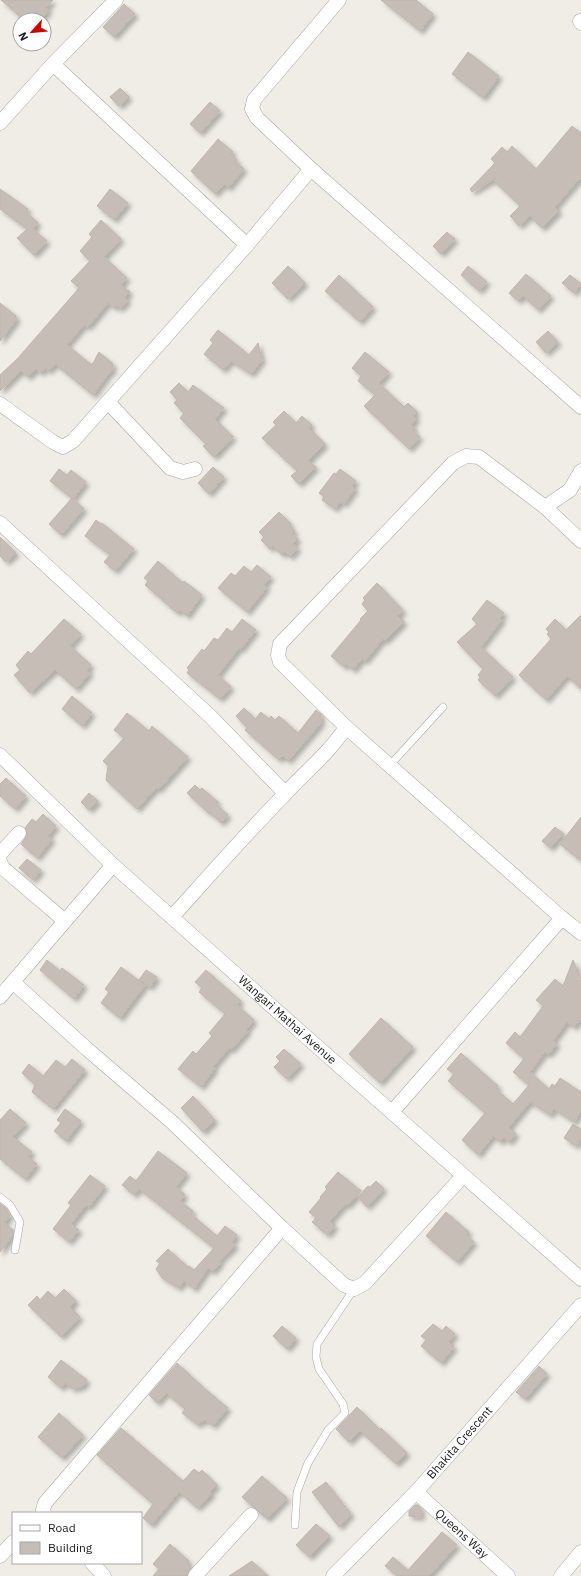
<svg xmlns="http://www.w3.org/2000/svg" width="581" height="1576" viewBox="0 0 581 1576" font-family="'IBM Plex Sans',sans-serif">
<style>
.building{fill:#c5bdb6;stroke:#c2b5a9;filter:url(#shadow)}
.lines{fill:none;stroke-linecap:round;stroke-linejoin:round}
.lane-casing{stroke:#a7a7a7;stroke-width:8}
.street-casing{stroke:#a7a7a7;stroke-width:15}
.lane{stroke:#fff;stroke-width:7}
.street{stroke:#fff;stroke-width:14}
.labels{text-anchor:middle;stroke-width:3.5;stroke-linejoin:round;paint-order:stroke}
.street-label{font-size:12px;fill:#202020;stroke:#fff}
</style>
<defs>
<filter id="shadow"><feDropShadow dx="3.5" dy="3.5" stdDeviation="2" flood-color="#0004"/></filter>
</defs>
<rect width="100%" height="100%" fill="#f0ede7"/>
<path class="building" d="M1 0H53L46 8 49 10 40 20H24Z
M381 0H416L433 14 420 31Z
M124 4 135 14 114 37 103 27Z
M468 52 499 76 483 98 452 74Z
M120 88 129 97 119 106 110 97Z
M210 102 220 111 200 133 190 124Z
M572 126 581 133V177L555 207 559 211 542 228 530 216 519 226 510 216 520 206 493 180 496 178 472 192 470 189 495 163 491 159 502 147 507 152 512 146 536 169Z
M218 139 233 152 231 155 237 160 235 161 244 169 228 188 224 184 215 194 191 171Z
M0 189 28 209 26 212 38 223 33 229 47 241 34 255 17 238 27 229 0 209Z
M110 189 128 203 114 220 97 206Z
M101 220 121 239 104 257 127 278 121 285 130 292 125 297 128 300 120 309 116 305 114 308 108 303 88 327 84 325 67 345 92 365 99 352 112 363 113 368 111 372 109 373 93 395 55 364 49 371 45 368 41 373 36 369 28 377 21 371 0 391V375L18 358 79 288 71 281 90 261 80 251 92 237 89 234Z
M447 232 455 239 441 254 433 246Z
M288 266 305 283 288 299 272 283Z
M468 266 487 282 479 291 461 275Z
M526 274 551 296 538 310 523 296 518 301 509 293Z
M339 275 373 307 360 322 325 291Z
M570 275 581 284 574 293 562 283Z
M0 303 16 316 15 317 17 319 0 341Z
M218 330 249 355 258 343 262 360 251 374 231 361 223 370 204 354 213 343 210 340Z
M548 331 558 342 546 353 536 342Z
M365 352 389 372 379 383 404 407 408 403 417 412 413 415 417 419 411 424 415 429 413 431 420 437 409 449 364 406 375 395 358 381 361 376 352 368Z
M179 383 188 392 193 385 224 408 215 419 233 437 214 457 203 446 206 444 180 418 184 413 174 403 177 400 170 392Z
M284 411 296 423 302 416 312 425 309 428 325 444 308 461 316 467 299 484 291 476 297 471 262 438 276 425 273 422Z
M213 467 224 477 209 494 198 483Z
M59 469 67 475 71 470 86 482 73 499 50 481Z
M340 469 356 481 352 486 355 489 344 504 340 502 335 509 322 500 324 497 319 493 334 473 336 474Z
M72 498 84 509 61 535 49 524Z
M279 512 291 524 289 526 295 531 292 534 298 539 293 544 298 548 290 557 285 552 282 555 273 546 270 549 261 540 264 537 259 532Z
M96 520 101 524 102 523 134 549 115 571 104 562 110 555 85 536Z
M0 537 16 553 6 562 0 556Z
M158 561 183 583 184 581 202 595 187 616 180 610 177 613 145 585 148 581 144 578Z
M257 565 271 577 264 585 267 587 247 612 218 588 231 573 235 576 244 566 251 572Z
M377 583 403 610 398 616 404 622 385 641 383 639 365 661 362 659 353 670 346 664 344 667 331 656 361 620 360 619 368 611 362 604 365 600 363 598Z
M487 600 504 613 500 618 502 620 481 647 513 677 495 696 478 680 480 677 478 675 483 669 457 642 477 624 472 619Z
M581 615V689L567 676 546 700 519 675 551 639 547 634 549 632 546 629 555 619 566 630Z
M64 619 81 634 70 646 91 665 87 670 90 673 76 689 55 670 30 693 14 675 20 670 16 665 28 651 31 654Z
M242 619 256 630 241 649 239 648 218 675 231 687 220 699 187 673 189 670 187 668 202 649 204 651 214 638 218 640 227 628 232 632Z
M72 696 92 713 82 726 62 709Z
M244 708 255 719 261 712 269 719 271 716 275 720 279 716 298 733 316 710 321 714V723L288 761 283 756 279 760 245 730 247 728 236 716Z
M127 713 149 731 152 726 188 757 158 790 156 788 137 809 106 780 108 766 103 761 124 738 114 730Z
M6 778 26 796 15 809 0 796V784Z
M195 785 200 790 202 788 218 802 216 804 228 815 221 823 209 812 208 813 187 793Z
M89 793 98 801 89 810 81 802Z
M43 814 56 826 48 836 52 839 37 858 21 844 27 835 25 828 32 819 36 822Z
M581 817V861L560 844Z
M555 827 564 834 550 848 542 841Z
M27 859 41 870 33 880 19 868Z
M47 960 60 971 62 968 84 985 74 999 40 970Z
M573 960 581 979V1019L574 1027 567 1022 553 1041 557 1044 548 1055 545 1052 530 1072 549 1089 552 1084 555 1086 560 1078 581 1092V1111L574 1122 554 1109 550 1115 530 1102 509 1127 516 1134 509 1142 504 1138 500 1142 493 1136 478 1155 462 1140 485 1113 448 1081 454 1074 447 1069 461 1053 498 1086 496 1089 513 1104 529 1085 513 1072 524 1059 506 1043 515 1032 520 1037 543 1006 536 1000 555 979 563 986Z
M121 967 145 985 120 1018 101 1003 109 992 105 989Z
M146 970 157 977 150 987 139 980Z
M206 970 241 1001 237 1005 254 1020 246 1030 248 1031 231 1050 229 1048 213 1067 215 1068 201 1087 178 1069 193 1051 196 1054 212 1036 209 1033 225 1014 199 992 202 988 195 982Z
M381 1018 413 1047 380 1083 349 1054Z
M284 1049 301 1064 287 1079 274 1067 280 1061 276 1057Z
M72 1059 85 1070 53 1109 32 1092 35 1085 22 1073 29 1064 43 1076 56 1060 65 1067Z
M193 1096 215 1120 203 1132 181 1108Z
M10 1109 26 1123 13 1137 32 1152 28 1157 37 1164 25 1179 0 1159V1120Z
M65 1109 81 1121 66 1141 54 1131 61 1123 57 1120Z
M573 1124 581 1129V1138L576 1146 564 1138Z
M158 1151 187 1173 176 1187 185 1195 180 1201 193 1211 191 1214 217 1236 225 1226 237 1235 232 1242 235 1246 219 1261 221 1262 212 1272 208 1268 194 1289 184 1281 179 1288 162 1278 156 1269 160 1263 156 1261 168 1249 188 1267 189 1266 194 1270 214 1248 139 1189 134 1195 122 1185 130 1176 136 1181Z
M338 1172 361 1191 347 1206 345 1204 330 1221 335 1226 327 1235 312 1222 316 1218 309 1212 321 1198 320 1197 327 1189 325 1187Z
M90 1175 105 1186 89 1207 86 1205 71 1224 79 1230 69 1242 53 1229 71 1205 68 1203Z
M376 1181 384 1189 367 1207 358 1197 368 1186 370 1187Z
M0 1203 6 1208 10 1216 4 1223 13 1230V1235L0 1252Z
M446 1212 469 1232 466 1235 474 1242 457 1262 426 1236Z
M64 1289 76 1301 70 1307 80 1317 61 1337 28 1305 37 1296 40 1300 48 1291 55 1298Z
M433 1324 442 1331 446 1326 455 1334 449 1342 454 1347 441 1363 421 1346 426 1340 421 1336Z
M282 1326 296 1338 287 1349 273 1336Z
M61 1360 87 1380 83 1386 73 1389 65 1383 61 1388 48 1377Z
M177 1363 204 1388 228 1408 213 1426 205 1420 203 1422 201 1421 198 1425 182 1413 185 1409 166 1393 157 1403 149 1395Z
M539 1366 547 1374 525 1399 516 1392Z
M357 1407 380 1430 381 1428 407 1453 396 1464 360 1431 349 1442 336 1429Z
M59 1413 83 1435 62 1458 38 1437Z
M121 1428 183 1481 194 1469 199 1473 202 1470 217 1485 210 1492 212 1494 197 1508 179 1492 151 1525 143 1518 153 1504 97 1455Z
M262 1476 287 1498 267 1519 242 1497Z
M326 1482 351 1514 339 1527 312 1492Z
M415 1505H418L421 1508V1517L409 1516V1511Z
M316 1524 330 1536 309 1557 296 1545Z
M442 1532 457 1545 429 1576H397L385 1566 393 1557 408 1570Z
M170 1544 189 1561 187 1564 191 1567 187 1576H153L159 1569 153 1564Z
M252 1561 268 1576H229Z"/>
<g class="lines">
<defs>
<path id="lane" d="M390 765 443 707
M0 1197 10 1205 20 1222 15 1250
M295 1525 297 1492 308 1463 328 1430 345 1413 343 1404 319 1369 316 1357 317 1344 354 1289"/>
<g id="street">
<path d="M339 0 254 100 252 109 257 118 311 169 581 407"/>
<path d="M580 21 581 23"/>
<path d="M53 64 247 245"/>
<path d="M0 123 53 64 116 0"/>
<path d="M108 402 170 468 183 472 195 469"/>
<path d="M0 404 53 442 63 447 73 441 247 245 311 169"/>
<path d="M545 507 581 541"/>
<path d="M0 523 210 716 285 793"/>
<path d="M346 727 562 918 581 933"/>
<path id="s1" d="M0 755 113 865 303 1034 581 1279"/>
<path d="M0 854 19 833"/>
<path d="M0 862 3 868 65 921"/>
<path d="M172 917C209 876 246 834 285 794 305 772 330 752 346 727L280 662 278 655 280 644 453 463 466 456 479 457 545 507 570 490 581 471"/>
<path d="M14 983 87 1049 173 1123 282 1228 344 1285 354 1289 365 1283 463 1176"/>
<path d="M0 997 113 865"/>
<path d="M392 1112 562 918"/>
<path id="s2" d="M416 1492 508 1576"/>
<path d="M44 1513 43 1510 45 1503 282 1228"/>
<path d="M0 1556 13 1542"/>
<path d="M92 1563 104 1576"/>
<path d="M195 1576 251 1515"/>
<path id="s3" d="M333 1576 416 1492 581 1305"/>
<path d="M561 1576 581 1552"/>
</g>
</defs>
<use href="#lane" class="lane-casing"/>
<use href="#street" class="street-casing"/>
<use href="#lane" class="lane"/>
<use href="#street" class="street"/>
</g>
<g class="labels">
<g class="street-label">
<text dy="4" stroke="none"><textPath href="#s1" startOffset="391">Wangari Mathai Avenue</textPath></text>
<text dy="4" stroke="none"><textPath href="#s3" startOffset="184">Bhakita Crescent</textPath></text>
<text dy="4" stroke="none"><textPath href="#s2" startOffset="62">Queens Way</textPath></text>
</g>
</g>
<rect x="12" y="1512" width="130" height="52" fill="#ffffff" stroke="#a6a6a6"/>
<rect x="20" y="1525" width="20" height="6" fill="#ffffff" stroke="#a6a6a6"/>
<text x="48" y="1532" font-size="12" fill="#202020">Road</text>
<rect x="20" y="1542" width="20" height="12" fill="#c5bdb6" stroke="#a6a6a6"/>
<text x="48" y="1552" font-size="12" fill="#202020">Building</text>
<g transform="translate(32 32) rotate(243)"><circle r="19" fill="#ffffff" stroke="#a6a6a6"/>
<path d="M0-3L7 15L0 10L-7 15Z" fill="#cd0803"/>
<text y="-6" font-size="11" font-weight="bold" text-anchor="middle" fill="#202020">N</text>
</g>
</svg>
